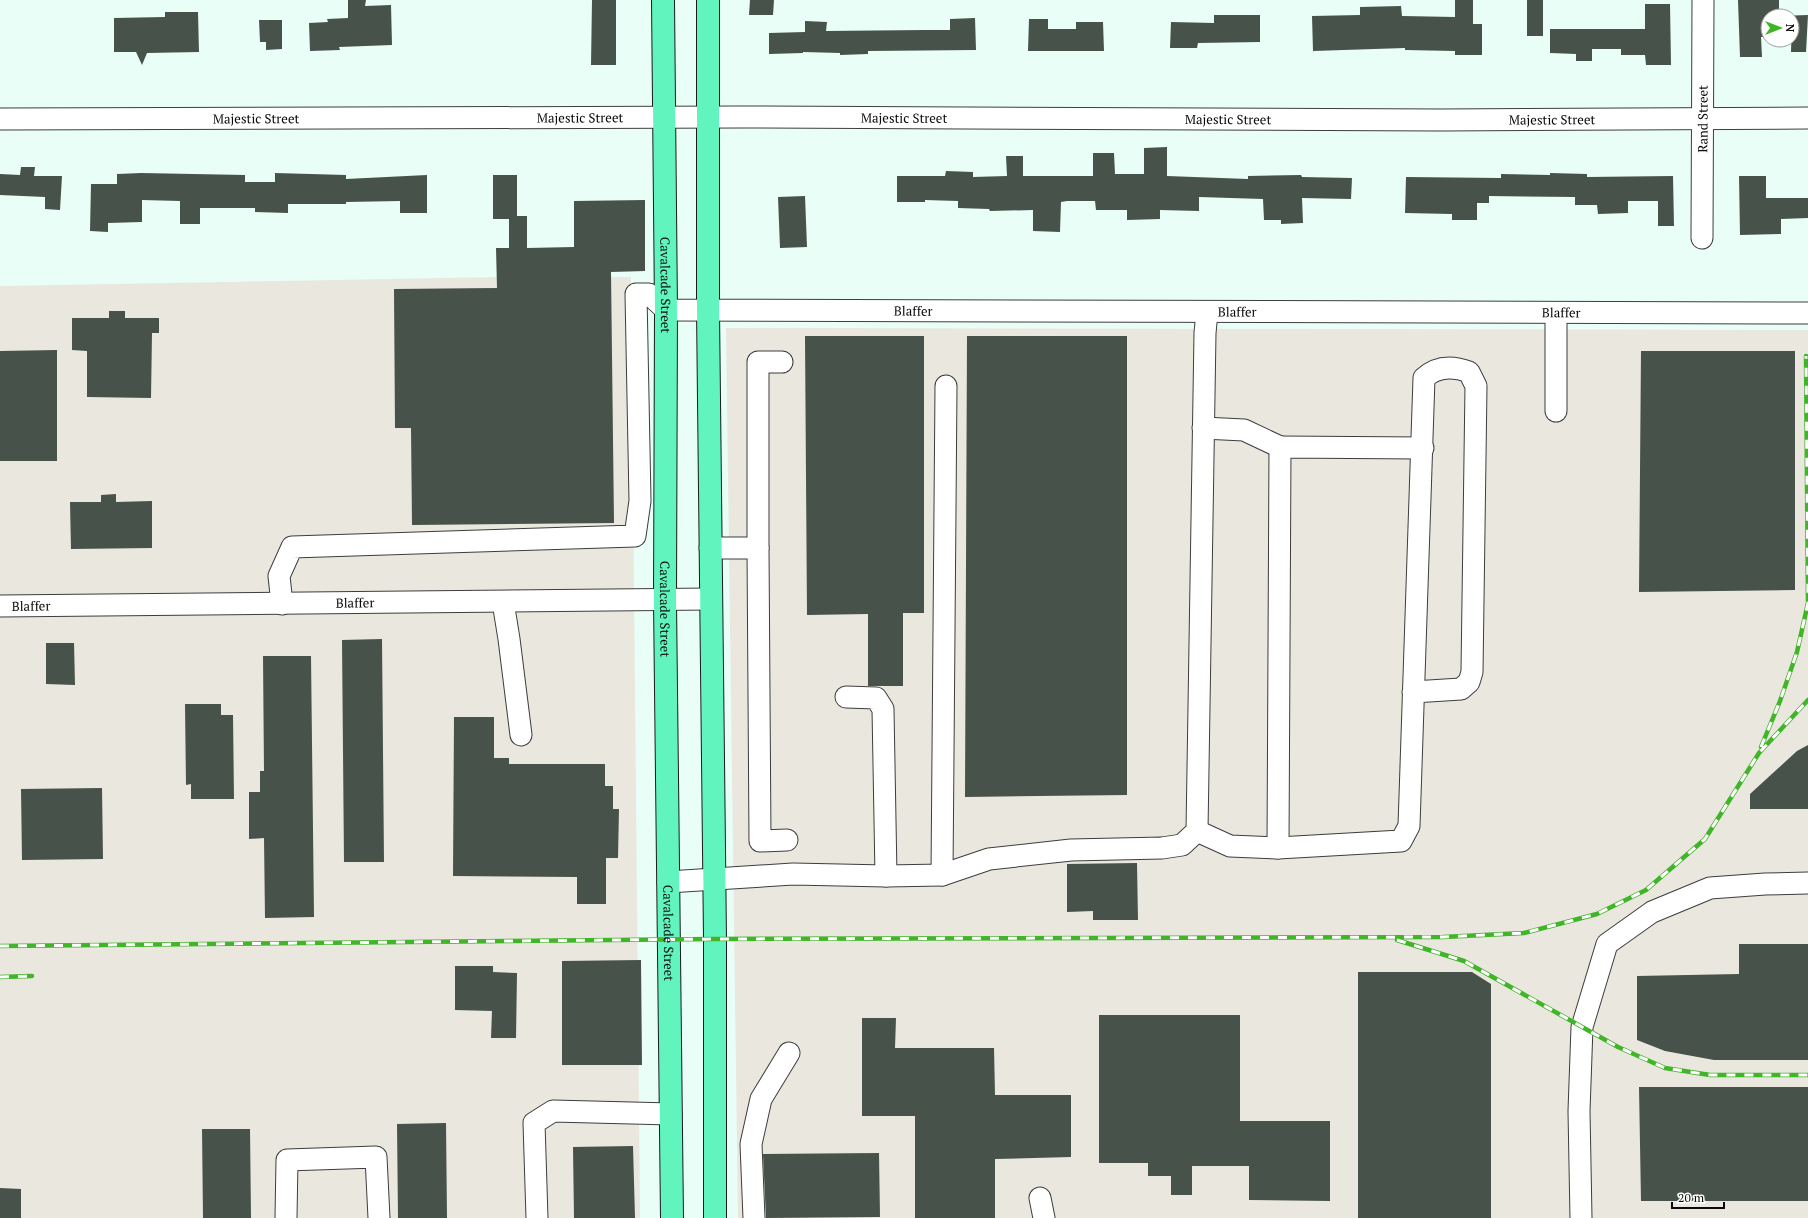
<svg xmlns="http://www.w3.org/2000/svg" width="1808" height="1218" viewBox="0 0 1808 1218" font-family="'PT Serif',serif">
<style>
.industrial{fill:#e9e7de}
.building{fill:#47524a}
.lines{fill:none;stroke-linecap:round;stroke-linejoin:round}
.minor-casing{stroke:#3d3d3d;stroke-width:23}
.major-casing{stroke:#1b1b1b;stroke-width:24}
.minor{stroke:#fff;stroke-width:21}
.major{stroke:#62f4bf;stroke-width:22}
.rail-casing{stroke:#40b528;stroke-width:4.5}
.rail{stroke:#fff;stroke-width:3;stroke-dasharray:9;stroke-linecap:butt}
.labels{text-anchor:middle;stroke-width:4;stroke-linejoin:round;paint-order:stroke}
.street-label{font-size:13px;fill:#0a0a0a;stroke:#fff}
</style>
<rect width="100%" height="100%" fill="#e8fef7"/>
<path class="industrial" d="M499 277H631L640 1218H0V286Z
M726 328 1808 330V1218H738Z"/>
<path class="building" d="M348 0H366L365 6 391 5 392 45 339 47 340 50 310 51 309 23 328 22 327 19 348 18Z
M592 0H616V65H591Z
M750 0H774L773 15H749Z
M1455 0H1473V24H1482V55H1455V51L1405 50V48L1313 51 1312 16 1360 15V7L1401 6 1402 16 1455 17Z
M1527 0H1543V36H1527Z
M1738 0H1779V16L1808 15 1806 52H1791L1792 16H1768V36L1761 37 1762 57H1740Z
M1645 4H1670L1671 65H1646L1645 55H1621V49H1592V61H1576V54L1550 53V29H1645Z
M165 12H198L199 52 147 53 142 65 136 52H114V18L165 17Z
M1214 15H1260V42L1198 43 1197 48H1170L1171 22 1214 23Z
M975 18 976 50 868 51V54L840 55V53L803 52V53L769 54V33L805 32V21L827 22 826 31 925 30H950V19Z
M1029 19H1048V29H1076V22H1103L1104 51H1028Z
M259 20H282V49L266 50V42H260Z
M1167 147V176L1248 179V176L1301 175 1302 177 1352 178 1351 199 1302 198 1303 223 1281 224V220H1264L1263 199 1199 197V211L1160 210V219L1127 220V210H1096L1095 201H1067L1061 202 1060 232 1033 231V210L990 211 989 209 958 208V201L925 200V202H897V176H945L946 171 973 172V177L1007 176 1006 156H1023V176H1093V153H1114L1115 174H1144V148Z
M21 167H35L34 176H62L60 210 45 209V197L0 195V174L20 175Z
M141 173 245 175V182H275V173L346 175V179L427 175V213H400V201L346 202V204H288V213L255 212V208H200V224H180V201L142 200V222L108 223V232L90 231 91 184H117V174Z
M1550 173 1587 174V177L1673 176 1674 226H1658V201H1628V213L1598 214 1597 205H1575V197L1489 196V203H1477V220H1452V214L1405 213 1406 177 1501 178V174L1550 175Z
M493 175H517V216H527V248L574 247V201L645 200V271L611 272 614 523 412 525 411 428H395L394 289 497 288 496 248H509V219H493Z
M1739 176H1766V198H1808V218L1781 219V234L1740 235Z
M805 196 807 247 780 248 778 197Z
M109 311H125V318H159V333H152L151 398 87 397V351L72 350V318H109Z
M805 336H924V613H903V686H868V614L807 615Z
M967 336H1127V795L965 797Z
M57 350V461H0V351Z
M1641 351H1795V590L1639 592Z
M116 494V502L152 501V548L71 549 70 502H101V495Z
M382 639 384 862H344L342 640Z
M46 643H74L75 685 46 684Z
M263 656H311L314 917 265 918 264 838 249 839V792H260V771H264Z
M185 704H221V715H233L234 799H191V784L186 785Z
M454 717H494V758H509V764H605V786H613V809H619L618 858H606V904H577V877L453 876Z
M1808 745V809H1750V794L1797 751Z
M102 788 103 859 22 860 21 789Z
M1137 863 1138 920H1093V911L1067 912V864Z
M1739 944H1808V1060H1714L1665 1051 1637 1040V976L1739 974Z
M641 960 642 1065H562V961Z
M455 966H493V972L517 973 516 1038H491L492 1011 455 1010Z
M1358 972H1472L1491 984V1218H1358Z
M1099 1015H1240V1121H1330V1201L1249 1200V1166H1192V1195H1171V1176H1148V1163H1099Z
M862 1018H896L895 1048H994L995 1095H1071V1157L995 1159V1218H915V1116H862Z
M1639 1087H1808V1201H1641Z
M446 1123 447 1218H398L397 1124Z
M202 1129H250L251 1218H203Z
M633 1146 635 1218H574L573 1147Z
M879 1153 880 1217 766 1218 763 1154Z
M0 1188 21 1189V1218H0Z"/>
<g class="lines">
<defs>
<g id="minor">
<path id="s1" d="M0 119 740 117 1441 120 1808 118"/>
<path id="s2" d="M1702 238 1703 0"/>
<path d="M1556 313V411"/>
<path d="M782 362H758V548L760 841 787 840"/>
<path d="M1203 428 1244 430 1280 447"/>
<path d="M710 548H758"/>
<path d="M503 602 509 639 521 735"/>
<path id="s3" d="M282 604 279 576 292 547 635 536 640 501 636 294H649L666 310 1808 313"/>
<path id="s4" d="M0 606 710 599"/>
<path d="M846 697 876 698 883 709 886 876"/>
<path d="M1197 831 1230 846 1278 848 1401 841 1409 826 1424 378C1437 366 1453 366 1469 372L1476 386 1472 672 1469 682 1461 689 1413 692"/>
<path d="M1278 848 1280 447 1423 448"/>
<path d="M942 875 946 386"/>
<path d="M668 882 793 874 886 876 942 875 989 859 1071 850 1162 848 1182 845 1197 831 1205 333 1207 312"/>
<path d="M1040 1198 1044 1218"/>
<path d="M286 1218 287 1160 376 1157 379 1218"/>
<path d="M537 1218 534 1123 553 1111 671 1114"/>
<path d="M754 1218 751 1144 761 1099 789 1053"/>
<path d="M1581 1218 1579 1111 1582 1027 1607 944 1652 912 1710 888 1765 884 1808 883"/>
</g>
<g id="major">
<path id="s5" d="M663 0 666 310 665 601 672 1218"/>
<path d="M708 0V310L715 939V1218"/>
</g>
</defs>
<use href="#minor" class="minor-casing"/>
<use href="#major" class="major-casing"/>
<use href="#minor" class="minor"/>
<use href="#major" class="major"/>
<defs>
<path id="rail" d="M1761 747 1780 701 1797 652 1808 603 1806 356
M1397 940 1464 961 1618 1047 1665 1068 1710 1075H1808
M0 946 715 939 1443 937 1524 933 1597 914 1646 890 1705 839 1759 753 1808 700
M0 977 32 976"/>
</defs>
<use href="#rail" class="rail-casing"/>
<use href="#rail" class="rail"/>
</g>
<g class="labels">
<g class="street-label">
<text dy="5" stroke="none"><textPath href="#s1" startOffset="580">Majestic Street</textPath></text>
<text dy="5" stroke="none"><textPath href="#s1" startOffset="904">Majestic Street</textPath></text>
<text dy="5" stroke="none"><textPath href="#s1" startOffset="256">Majestic Street</textPath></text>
<text dy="5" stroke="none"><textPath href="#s1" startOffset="1228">Majestic Street</textPath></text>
<text dy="5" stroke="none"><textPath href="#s2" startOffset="119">Rand Street</textPath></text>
<text dy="5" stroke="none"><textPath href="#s1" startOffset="1552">Majestic Street</textPath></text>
<text dy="5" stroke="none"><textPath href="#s5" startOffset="285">Cavalcade Street</textPath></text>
<text dy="5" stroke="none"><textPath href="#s3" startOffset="929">Blaffer</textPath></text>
<text dy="5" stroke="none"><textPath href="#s3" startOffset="1253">Blaffer</textPath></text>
<text dy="5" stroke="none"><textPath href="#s3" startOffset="1577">Blaffer</textPath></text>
<text dy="5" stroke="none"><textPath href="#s4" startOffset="355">Blaffer</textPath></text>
<text dy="5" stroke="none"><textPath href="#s4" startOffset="31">Blaffer</textPath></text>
<text dy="5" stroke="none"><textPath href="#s5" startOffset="609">Cavalcade Street</textPath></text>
<text dy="5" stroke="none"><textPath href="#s5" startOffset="933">Cavalcade Street</textPath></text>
</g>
</g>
<g transform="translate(1780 28) rotate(90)"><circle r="19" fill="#ffffff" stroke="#9d9d9d"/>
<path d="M0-3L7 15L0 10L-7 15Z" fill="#40b528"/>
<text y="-6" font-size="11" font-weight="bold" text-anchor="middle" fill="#0a0a0a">N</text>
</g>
<path d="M1672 1202v6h52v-6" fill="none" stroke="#0a0a0a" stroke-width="2"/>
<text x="1678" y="1202" font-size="12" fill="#0a0a0a" stroke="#ffffff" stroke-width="3" paint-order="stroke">20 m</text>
</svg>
